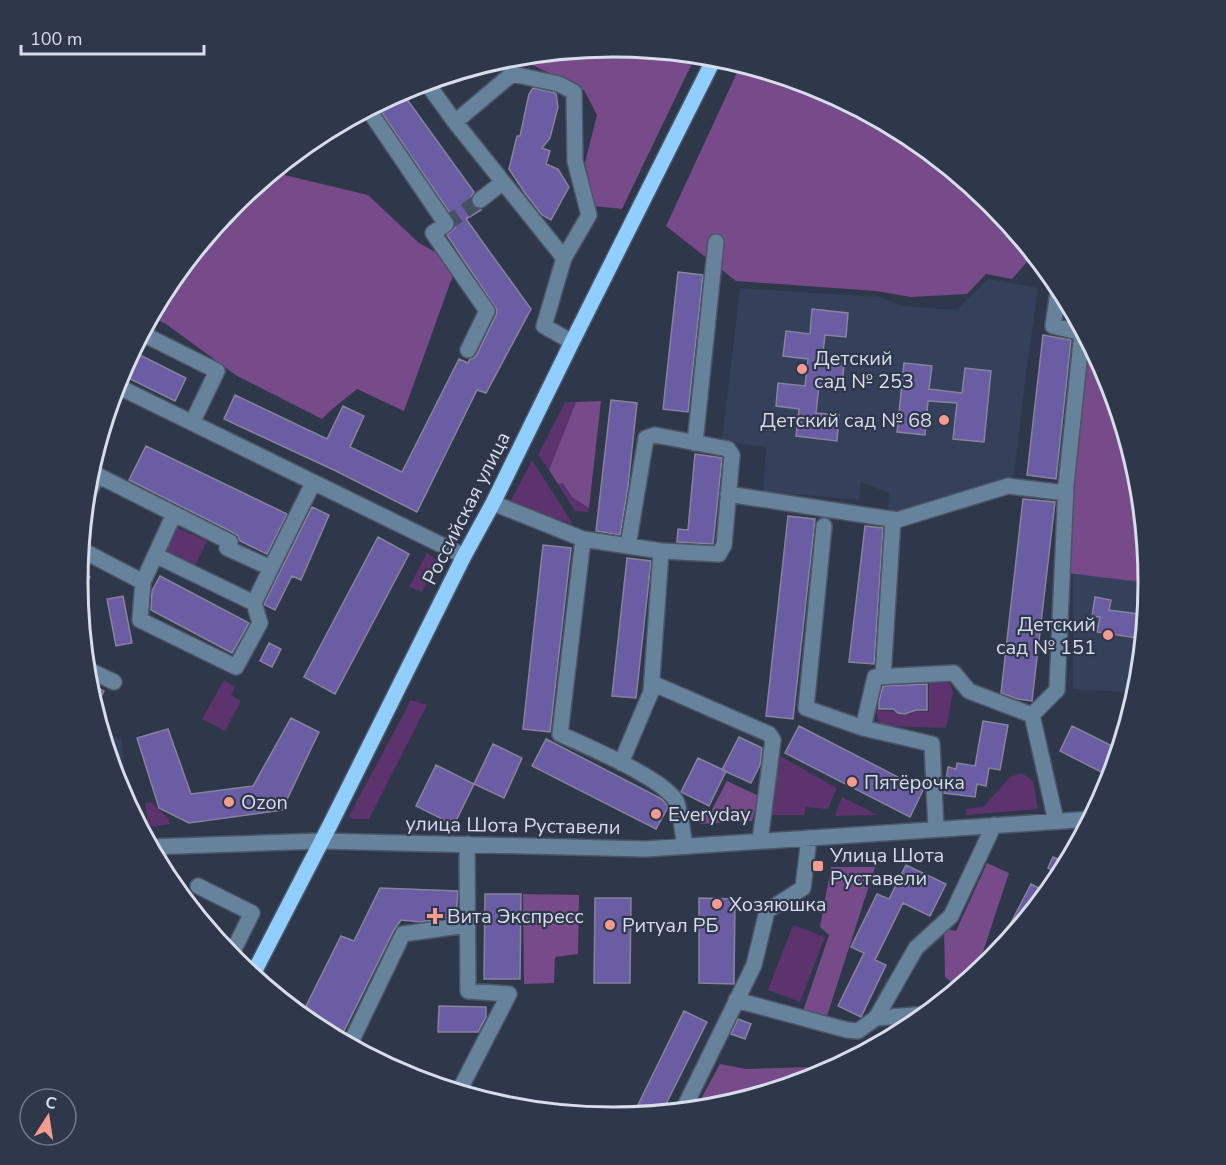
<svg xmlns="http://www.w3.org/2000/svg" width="1226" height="1165" viewBox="0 0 1226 1165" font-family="'Nunito Sans',sans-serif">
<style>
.built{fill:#35405a}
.green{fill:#5c336c}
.forest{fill:#774a89}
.building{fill:#6b5da4;stroke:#86839c;stroke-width:1.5}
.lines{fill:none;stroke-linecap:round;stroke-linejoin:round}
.minor-tunnel{stroke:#485063;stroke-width:15;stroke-dasharray:15 8;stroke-linecap:butt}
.minor-casing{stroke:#4d5568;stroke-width:18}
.major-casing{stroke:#4d5568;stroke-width:18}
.minor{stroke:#66839b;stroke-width:15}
.major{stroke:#90cefe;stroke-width:15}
.poi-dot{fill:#f59c90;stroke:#2f374b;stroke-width:2}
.labels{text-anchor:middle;stroke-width:4.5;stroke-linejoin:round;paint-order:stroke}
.poi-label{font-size:20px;fill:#d7ddea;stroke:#2f374b;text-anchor:start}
.street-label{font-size:20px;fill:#d7ddea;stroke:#2f374b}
.rim{fill:none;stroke:#d7ddea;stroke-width:3}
</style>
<rect width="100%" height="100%" fill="#2f374b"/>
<path class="built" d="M988 279 1038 288 1027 366 1014 474 998 492 888 515 889 493 861 482 859 500 763 491 766 447 722 441 740 288 880 297 903 306 957 310Z
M1073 554 1149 583 1139 687 1137 693 1073 689Z
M100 730 122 740 127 804 118 787Z"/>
<path class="green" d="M565 402H576L549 470 538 455Z
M532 460 573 524 509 504Z
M563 483 572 497 589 508 588 512 575 511 558 484Z
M175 527 207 541 195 566 164 551Z
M427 553 438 561 422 592 409 587Z
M224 680 235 687 231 695 241 701 225 731 202 719Z
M945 680 951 685 953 693 946 728 884 726 878 720 876 706 879 705V711C883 711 887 710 890 711 902 713 903 719 915 711L929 712V681Z
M411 700 427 705 369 819H352L349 816Z
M780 756 837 788 828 809 806 807 804 815H772Z
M1022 773 1033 781 1038 809 966 815V809L983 807 1010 777Z
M842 797 878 815 835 816Z
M151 802 169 819 170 824 148 827 145 803Z
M793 925 825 937 800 1002 768 990Z"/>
<path class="forest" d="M613 47 696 55 622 209 594 206 585 163 597 115 584 90 524 61 509 57Z
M741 64 818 87 911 137 992 204 1034 254 1012 279 986 274 967 294 911 297 876 291 736 281 666 226Z
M272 172 368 195 419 243 457 264 404 411 357 389 330 411 322 419 237 376 166 324 150 316 168 284 234 203Z
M1088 339 1108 378 1139 478 1149 583 1059 572Z
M601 401 589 508 572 497 563 483 558 484 549 470 576 402Z
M727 781 759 796 752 821 700 824 703 808 711 811Z
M987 863 1009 873 975 976 959 988 945 977 944 928 956 931Z
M831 867H875L827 1016 803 1011 829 935 820 927Z
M523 894 579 895 578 954 555 957 554 983 524 984Z
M720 1064 746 1069 841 1066 818 1078 717 1108 695 1110Z"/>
<path class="building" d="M533 88 556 93 558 107 550 138 542 148 550 151 546 164 558 169 569 187 551 220 542 215 525 193 509 169 517 136H520L529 94Z
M401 91 474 192 471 197V202L476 209 481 210 466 219 531 309 486 393 477 390 417 512 336 471 224 419 235 395 327 439 343 406 364 416 350 447 402 472 459 359 468 363 470 359 474 358 477 354 496 315 497 310 447 235 455 228 456 223 454 219 376 104Z
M678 272 703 275 688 412 663 409Z
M812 309 848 313 846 337 825 335 822 361 844 364 842 388 819 385 816 413 839 415 837 441 796 436 799 409 776 406 778 383 805 386 808 359 783 356 786 331 810 334Z
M1043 335 1071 340 1056 479 1027 475Z
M132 351 186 378 175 401 120 374Z
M904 363 932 366 929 389 962 393 965 368 991 371 984 442 953 439 957 403 928 401 925 435 897 432Z
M611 400 637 403 628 486 620 535 596 531Z
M146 446 287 514 267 554 240 541 238 536 234 533 129 480Z
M695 454 722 458 713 544 677 542 678 529 688 530Z
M1023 499 1055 502 1032 701 1018 699 1001 693Z
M312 507 329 515 301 580 292 576 275 610 265 605 264 604Z
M788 516 815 519 793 719 766 716Z
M865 526 883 528 874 664 849 662Z
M378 537 409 554 335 694 304 677Z
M543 545 571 548 550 732 523 729Z
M627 558 651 561 636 698 612 696Z
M78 570 90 577 84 589 77 586Z
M160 576 249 623 232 653 151 610 152 591Z
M123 596 132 643 116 646 107 599Z
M1095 597 1111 600 1109 610 1146 615 1143 639 1097 632 1100 617 1092 616Z
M269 643 281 649 272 667 260 661Z
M87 682 104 691 94 710 87 687Z
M927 684V710H916L905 714 898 713 893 709H879V701L883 686Z
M291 718 319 732 282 810 189 823 159 808 137 738 168 729 191 794 253 786Z
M983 721 1008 725 1000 770 989 768 986 786 977 784 975 797 944 793 948 767 956 769 957 763 975 766Z
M799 726 923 790 910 817 785 753Z
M1072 726 1120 750 1111 777 1060 751Z
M739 737 762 748 760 765 751 783 722 770Z
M546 739 662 799 668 807 656 829 532 766Z
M493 744 522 758 504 798 474 784Z
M698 758 726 771 709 806 681 792Z
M436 765 474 784 454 825 416 806Z
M1053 857 1068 863 1062 875 1048 868Z
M906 865 946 884 930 916 903 903 875 960 886 965 861 1017 838 1006 864 953 851 947 877 894 889 899Z
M1031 884 1048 893 1002 949 999 946Z
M380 888 458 891 456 917 421 922 401 920 394 930 339 1041 315 1028 301 1016 341 936 354 941Z
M485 894H521L520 979H484Z
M595 898H631L630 983H594Z
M699 898 735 899 734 984 699 983Z
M439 1006 486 1007V1017L478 1032H438Z
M684 1011 707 1022 661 1114 632 1117Z
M738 1019 751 1024 745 1039 731 1034Z"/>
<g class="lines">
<path class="minor-tunnel" d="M446 224 480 200"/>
<defs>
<path id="minor" d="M426 82 455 122 564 258 544 326 572 342
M368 109 446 224 433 233 487 311 468 350
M455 122 512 74 559 84 574 92 575 161 589 215 564 258
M480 200 503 182
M141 333 217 371 192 423
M115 385 464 556
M695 443 716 242
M728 494 897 520 1008 486 1066 493
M85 501 97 475 230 542 227 548 271 568 313 483
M493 503 583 539 661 551 651 692 621 763
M824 526 806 708 863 728 932 744 936 829
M583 539 560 734C586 746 663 778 676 801 680 807 683 836 685 846
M628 546 646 438 655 435 728 449 732 455 724 545 719 554 661 551
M80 549 143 582 174 514
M143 582 140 620 236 667 260 623 254 603 155 555
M254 603 271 568
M85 668 114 682
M883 676 893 519
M652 683 769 734 773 740 760 841
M863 728 875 677 954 673 969 691 1032 715
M1056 821 1032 715 1057 690 1066 485 1082 333 1053 326 1059 285
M149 847 321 841 646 849 1092 819
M198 886 252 913 230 957
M736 1000 847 1030 858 1031 876 1018 916 948 951 916 994 825
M876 1018 928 1014
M349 1046 403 934 467 925
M458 1093 509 994 468 991 467 844
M682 1112 754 965 767 911 803 888 809 838"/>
<path id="major" d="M252 976 331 823 464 556 493 503 572 342 715 57"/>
</defs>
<use href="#minor" class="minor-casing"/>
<use href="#major" class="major-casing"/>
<use href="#minor" class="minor"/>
<use href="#major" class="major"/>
</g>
<g class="poi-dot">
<circle cx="802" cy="369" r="6"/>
<circle cx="944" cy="420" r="6"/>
<circle cx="1108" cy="635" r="6"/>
<circle cx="852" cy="782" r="6"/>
<circle cx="229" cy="802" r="6"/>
<circle cx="656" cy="814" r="6"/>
<rect x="812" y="860" width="12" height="12" rx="3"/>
<circle cx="717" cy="904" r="6"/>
<path d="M432 907h6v6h6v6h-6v6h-6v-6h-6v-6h6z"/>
<circle cx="610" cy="925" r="6"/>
</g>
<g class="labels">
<g class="poi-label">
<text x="814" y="365">Детский<tspan x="814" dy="23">сад № 253</tspan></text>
<text x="932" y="427" text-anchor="end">Детский сад № 68</text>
<text x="1096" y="631" text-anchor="end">Детский<tspan x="1096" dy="23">сад № 151</tspan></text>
<text x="864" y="789">Пятёрочка</text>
<text x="241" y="809">Ozon</text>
<text x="668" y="821">Everyday</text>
<text x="830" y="862">Улица Шота<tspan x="830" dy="23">Руставели</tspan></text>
<text x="729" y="911">Хозяюшка</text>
<text x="447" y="923">Вита Экспресс</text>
<text x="622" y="932">Ритуал РБ</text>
</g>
<g class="street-label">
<text transform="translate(466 508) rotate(-63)" y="7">Российская улица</text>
<text transform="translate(513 825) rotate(1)" y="7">улица Шота Руставели</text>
</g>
</g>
<path d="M0 0H1226V1165H0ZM88 582a525 525 0 1 1 1050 0a525 525 0 1 1-1050 0Z" fill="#2f374b" fill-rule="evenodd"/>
<path class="rim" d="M88 582a525 525 0 1 1 1050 0a525 525 0 1 1-1050 0Z"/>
<g transform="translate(48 1117) rotate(12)"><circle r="28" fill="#2f374b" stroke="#72798b" stroke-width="1.5"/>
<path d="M0-4.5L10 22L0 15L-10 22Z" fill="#f59c90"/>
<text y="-9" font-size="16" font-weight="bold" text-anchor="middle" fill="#d7ddea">С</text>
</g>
<path d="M21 45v9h183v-9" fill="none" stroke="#d7ddea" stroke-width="3"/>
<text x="30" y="45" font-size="18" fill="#d7ddea" stroke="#2f374b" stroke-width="4.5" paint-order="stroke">100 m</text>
</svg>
